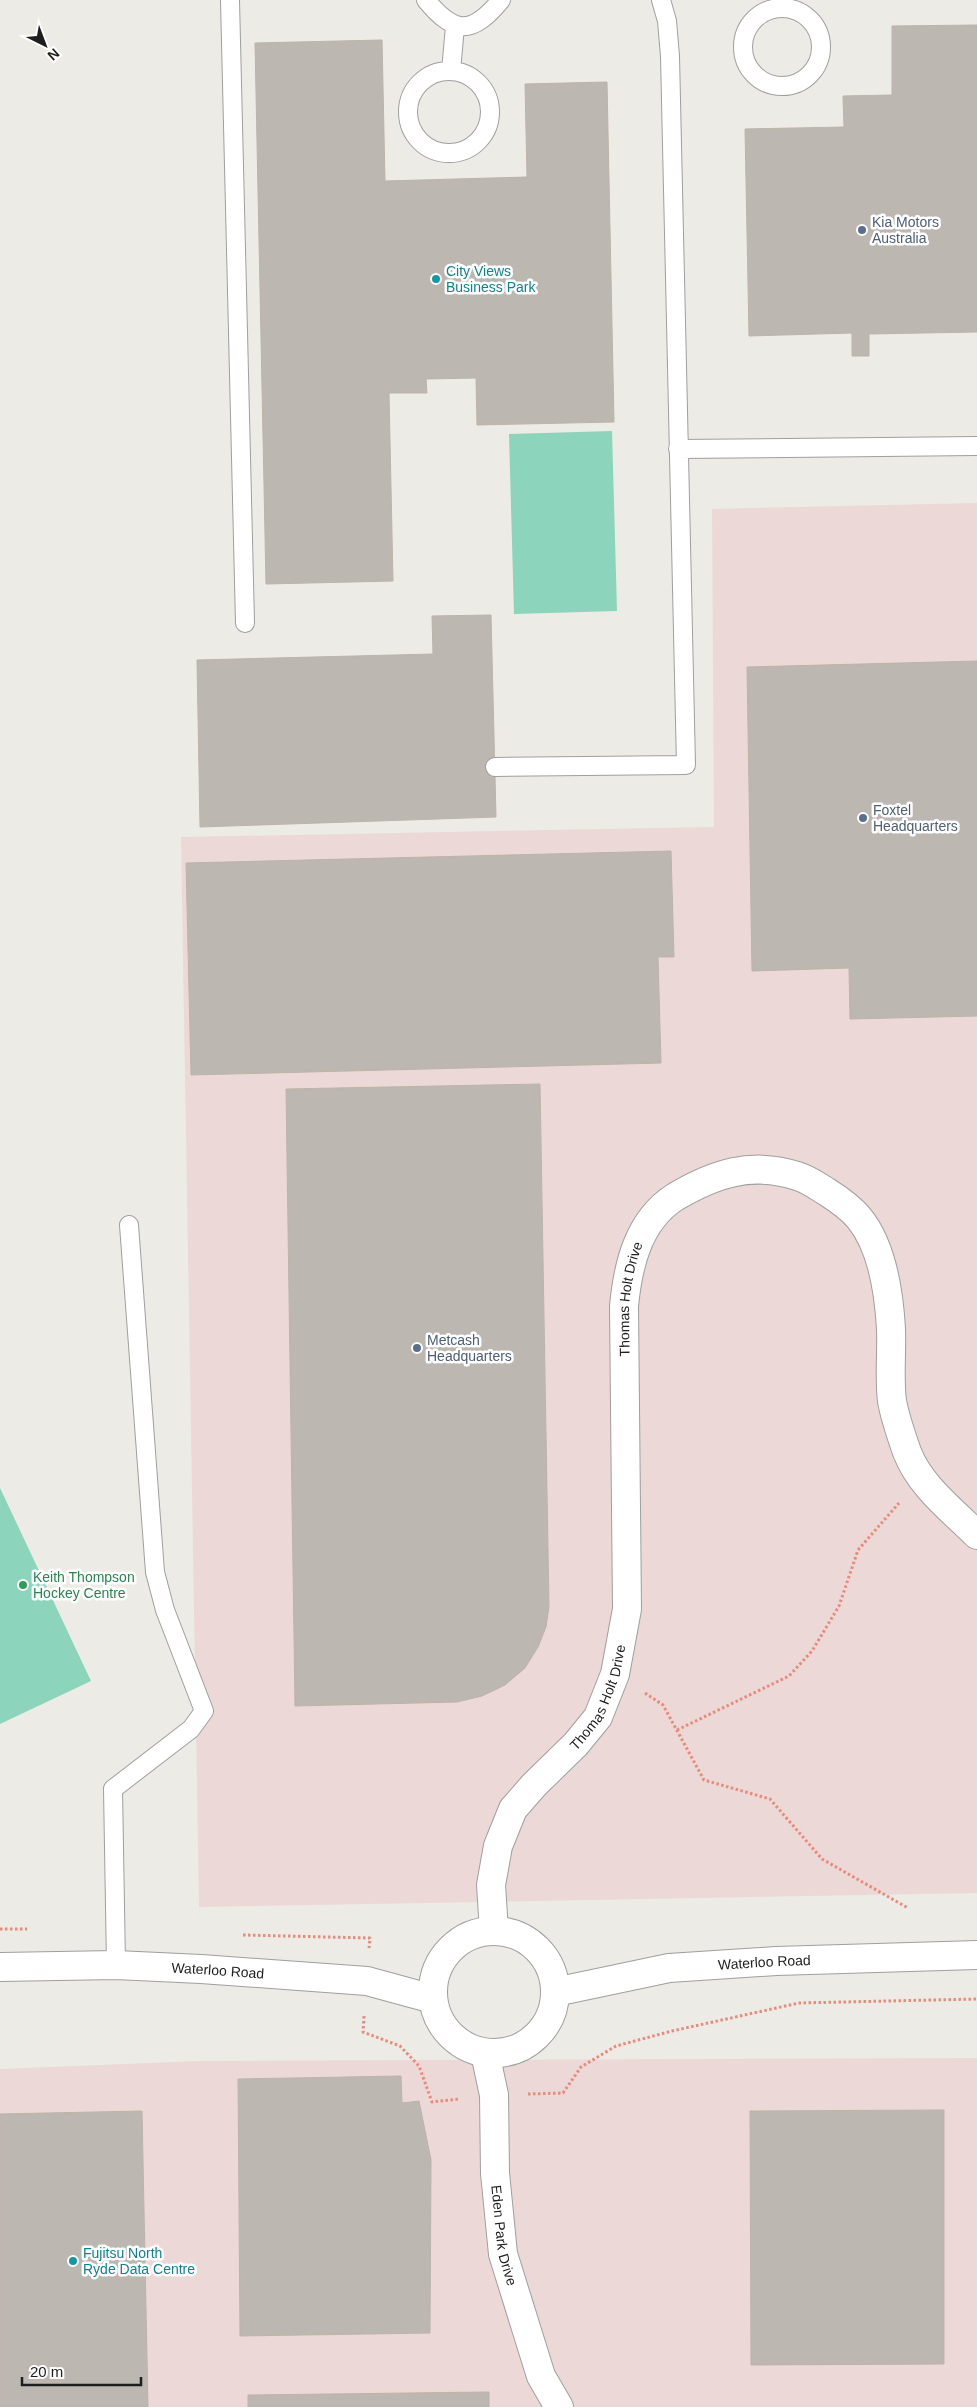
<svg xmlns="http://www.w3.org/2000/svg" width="977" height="2407" viewBox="0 0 977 2407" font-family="Helvetica,sans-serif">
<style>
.commercial{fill:#ecd8d6}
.pitch{fill:#8cd4bb}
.building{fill:#bdb7b2;stroke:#bdb3a9}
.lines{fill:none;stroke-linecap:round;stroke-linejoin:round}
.service-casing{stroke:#9f9f9f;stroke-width:20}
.minor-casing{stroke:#9f9f9f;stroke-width:30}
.path{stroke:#e98a7a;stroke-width:3;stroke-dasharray:2.5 2.5;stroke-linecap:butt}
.service{stroke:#fff;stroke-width:18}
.minor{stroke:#fff;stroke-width:28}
.service-dot{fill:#5c6f8a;stroke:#fff;stroke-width:2}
.culture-dot{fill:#0f9aa8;stroke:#fff;stroke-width:2}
.leisure-dot{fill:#2e9e5b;stroke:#fff;stroke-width:2}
.labels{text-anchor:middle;stroke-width:5;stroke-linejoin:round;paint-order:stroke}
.service-label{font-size:14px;fill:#4e5e75;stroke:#fff;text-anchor:start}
.culture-label{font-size:14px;fill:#0d838f;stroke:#fff;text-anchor:start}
.street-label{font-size:14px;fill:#1e1e1e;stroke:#fff}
.leisure-label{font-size:14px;fill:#27864d;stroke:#fff;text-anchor:start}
</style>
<rect width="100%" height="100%" fill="#edebe5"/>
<path class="commercial" d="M977 503V1893L199 1907 181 837 714 827 712 509Z
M977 2058V2407H0V2069L200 2061Z"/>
<path class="pitch" d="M612 431 617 611 514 614 509 434Z
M0 1488 91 1681 0 1724Z"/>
<path class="building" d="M977 25V332L869 334V356H852V333L749 336 745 129 844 127 843 96 892 95V26Z
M382 40 385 181 527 177 525 84 607 82 614 422 477 425 476 378 426 379 427 393H389L393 581 266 584 255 43Z
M491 615 496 817 200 827 197 660 433 654 432 616Z
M977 661V1016L850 1019 849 968 752 971 747 667Z
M671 851 674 957H658L661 1063 191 1075 186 863Z
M540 1084 549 1607 546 1627 538 1647 525 1668 505 1685 482 1696 457 1702 295 1706 286 1089Z
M401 2076 402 2103 419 2101 431 2160 430 2333 240 2336 238 2079Z
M944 2110V2364L751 2365 750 2111Z
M142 2111 148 2407H0V2114Z
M489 2392V2407H248V2395Z"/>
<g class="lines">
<defs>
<path id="service" d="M230 0 245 623
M426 0C455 35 472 35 501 0
M743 47a39 39 0 1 1 78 0a39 39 0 1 1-78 0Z
M451 71 455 26
M408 112a41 41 0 1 1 82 0a41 41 0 1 1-82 0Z
M678 449 977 446
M495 767 686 765 670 56 667 21 661 0
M116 1965 113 1789 191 1729 204 1711 165 1610 155 1572 129 1225"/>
<g id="minor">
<path id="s1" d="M494 1931 491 1885 498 1846 513 1809 534 1785 576 1744 598 1717 615 1674 627 1609 624 1306C628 1265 638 1221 675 1197 714 1174 751 1161 797 1176 808 1179 817 1186 827 1192 838 1199 850 1207 859 1218 882 1246 889 1293 891 1329 892 1353 889 1377 892 1401 895 1418 901 1435 907 1452 920 1486 952 1510 977 1535"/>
<circle cx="494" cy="1992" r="61"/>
<path id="s2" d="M0 1967 116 1965 201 1969 367 1981 433 1999"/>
<path id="s3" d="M555 1992 669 1968 776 1961 977 1955"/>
<path id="s4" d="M485 2053 494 2095 495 2173 503 2254 541 2376 559 2407"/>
</g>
</defs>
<use href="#service" class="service-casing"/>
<use href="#minor" class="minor-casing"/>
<path class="path" d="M645 1693 663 1705 704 1780 770 1799 822 1859 908 1908
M677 1730 789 1676 812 1651 839 1606 858 1550 899 1503
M0 1929H27
M243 1935 370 1938 369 1948
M364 2016 363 2032 400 2046 419 2066 432 2102 459 2099
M528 2094 563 2093 581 2067 616 2046 672 2031 799 2003 977 1999"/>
<use href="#service" class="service"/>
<use href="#minor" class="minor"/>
</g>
<g class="service-dot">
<circle cx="862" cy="230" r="5"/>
<circle cx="863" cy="818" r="5"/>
<circle cx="417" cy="1348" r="5"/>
</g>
<g class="culture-dot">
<circle cx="436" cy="279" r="5"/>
<circle cx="73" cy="2261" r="5"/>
</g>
<circle class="leisure-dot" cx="23" cy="1585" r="5"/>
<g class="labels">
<g class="service-label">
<text x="872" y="227">Kia Motors<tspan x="872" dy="16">Australia</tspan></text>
<text x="873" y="815">Foxtel<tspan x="873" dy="16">Headquarters</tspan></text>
<text x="427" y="1345">Metcash<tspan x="427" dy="16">Headquarters</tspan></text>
</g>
<g class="culture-label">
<text x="446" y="276">City Views<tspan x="446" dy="16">Business Park</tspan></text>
<text x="83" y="2258">Fujitsu North<tspan x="83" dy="16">Ryde Data Centre</tspan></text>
</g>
<g class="street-label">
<text dy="5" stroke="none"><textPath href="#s1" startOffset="674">Thomas Holt Drive</textPath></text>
<text dy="5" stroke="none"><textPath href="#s1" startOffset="269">Thomas Holt Drive</textPath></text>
<text dy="5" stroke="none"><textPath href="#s3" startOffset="212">Waterloo Road</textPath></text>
<text dy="5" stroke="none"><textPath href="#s2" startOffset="218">Waterloo Road</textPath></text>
<text dy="5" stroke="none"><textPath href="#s4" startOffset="184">Eden Park Drive</textPath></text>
</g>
<g class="leisure-label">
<text x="33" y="1582">Keith Thompson<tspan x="33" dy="16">Hockey Centre</tspan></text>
</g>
</g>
<g transform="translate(45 45) rotate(138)" stroke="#ffffff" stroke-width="4" paint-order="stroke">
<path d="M0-4L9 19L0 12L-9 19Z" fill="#1e1e1e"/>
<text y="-8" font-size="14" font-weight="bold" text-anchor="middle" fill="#1e1e1e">N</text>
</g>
<path d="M22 2377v8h119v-8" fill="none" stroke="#1e1e1e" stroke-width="2.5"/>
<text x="30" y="2377" font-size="15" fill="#1e1e1e" stroke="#ffffff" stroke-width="4" paint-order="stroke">20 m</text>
</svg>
